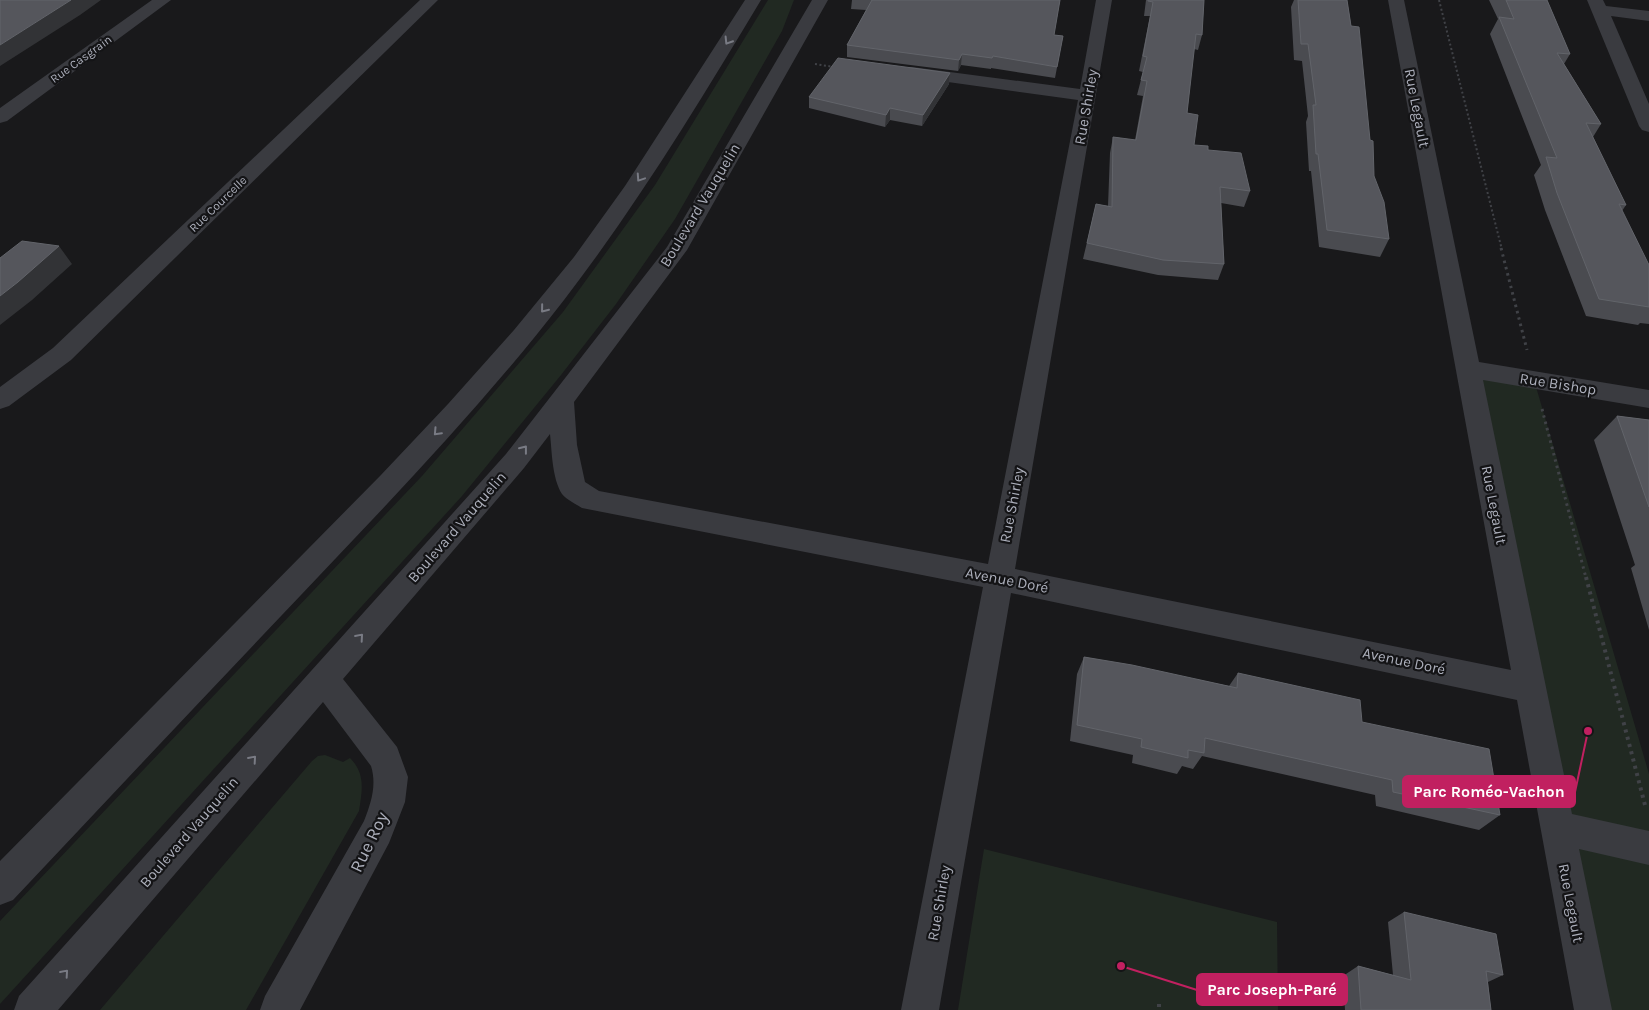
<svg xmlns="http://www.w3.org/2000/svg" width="1649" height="1010" viewBox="0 0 1649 1010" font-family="Karla,sans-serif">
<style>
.green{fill:#212922}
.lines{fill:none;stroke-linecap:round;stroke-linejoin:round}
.path-far2{stroke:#404247;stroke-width:2;stroke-dasharray:2 2.5;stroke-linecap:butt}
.path-far1{stroke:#404247;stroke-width:3;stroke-dasharray:2.5 4;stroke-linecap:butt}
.path{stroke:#404247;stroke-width:4;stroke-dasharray:3 4.5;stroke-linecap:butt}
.minor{fill:#3a3b40;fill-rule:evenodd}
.wall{fill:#4a4b50}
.shaded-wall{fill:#323336}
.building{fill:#55565c;stroke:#62646a}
.oneway{stroke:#797b84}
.labels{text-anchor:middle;stroke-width:4.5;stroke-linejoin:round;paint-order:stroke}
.far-street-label{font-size:12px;fill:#acafbb;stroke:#141416}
.street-label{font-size:15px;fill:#acafbb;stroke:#141416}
.near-street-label{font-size:18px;fill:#acafbb;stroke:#141416}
.leader{fill:none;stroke:#c12060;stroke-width:2}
.callout-dot{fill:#c12060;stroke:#141416;stroke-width:2}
.callout{fill:#c12060;stroke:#c12060;stroke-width:2}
.callout-label{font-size:16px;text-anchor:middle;font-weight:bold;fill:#fff}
</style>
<rect width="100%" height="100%" fill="#19191b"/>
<path class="green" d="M768 0H794L782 31 675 219 616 304 561 375 462 496 0 1004V921L422 476 563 312 655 185Z
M1468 369 1534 380 1649 774V1010H1603Z
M325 755 343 762 350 758C366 774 362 791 359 811L246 1010H100L312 761 318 756Z
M984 849 1277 922 1278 1010H958Z"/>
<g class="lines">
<path class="path-far2" d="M1439 0 1502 250
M815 64 834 67 835 65"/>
<path class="path-far1" d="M1501 248 1527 350
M1542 409 1586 578"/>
<path class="path" d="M1586 577 1646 809
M1159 1004V1010"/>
<path class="minor" d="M152 0H171L7 121 0 123V108Z
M420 0H438L71 360 9 406 0 409V387L53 348Z
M745 0H761C699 103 637 205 564 300 483 405 391 500 301 595 204 697 109 798 13 900L0 905V861L380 476 448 404 514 330 574 257 625 186Z
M812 0H828L687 250 574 402 577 445 585 482 599 491 988 564 1078 100 912 77 906 76 903 72 906 68 912 67 1080 89 1096 0H1112L1015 569 1511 670 1388 0H1404L1479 362 1649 390V408L1483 380 1572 814 1649 831V865L1579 849 1612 1010H1574L1517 700 1011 593 939 1010H901L983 587 582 508C576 504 567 500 562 494 552 478 552 452 550 434L524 468 343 679 397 747 408 777 405 802 389 843 300 1010H260L265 996 364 821C371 803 377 785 371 766L323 702 58 1010H14L19 996 506 454 667 247Z
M1587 0H1603L1606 6 1649 11V21L1611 16 1649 104V132L1642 130 1639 126Z"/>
</g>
<path class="wall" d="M852 0H1060L1054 35 1063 36 1055 78 991 68V69L961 65 958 71 847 57V45L866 10 851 9Z
M1146 0H1204L1202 35 1198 50 1194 49 1187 113 1194 145 1208 150 1250 191 1244 207 1221 203 1224 264 1218 280 1158 275 1083 259 1096 204 1108 206 1110 153 1113 137 1135 140 1143 96 1137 95 1143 72 1139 71 1150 16H1144Z
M1294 0H1347L1370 140 1374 176 1389 239 1380 257 1319 247 1311 171H1309L1306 122 1308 116 1302 61 1294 60 1291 7Z
M1489 0H1547L1570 54 1564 64 1601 124 1593 137 1626 205 1622 211 1649 265V324L1640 323 1638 325 1586 316 1545 210 1534 175 1541 165 1490 34 1498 19Z
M950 73 949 84 922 126 890 120 885 127 809 108V97Z
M1617 416 1649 420V630L1631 568 1635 565 1594 440Z
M1084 657 1229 686 1238 673 1362 722 1500 815 1479 830 1376 806 1375 795 1202 756 1193 769 1182 766 1177 774 1132 763 1133 755 1070 741 1077 674Z
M1404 912 1503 975 1488 982 1491 1010H1345L1343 976 1358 966 1393 975 1388 922Z"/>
<path class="shaded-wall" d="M71 0H101L80 15 0 66V45Z
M962 54 961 65 958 71 959 60Z
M950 73 949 84 922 126 923 115Z
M890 108V120L885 127 886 115Z
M59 246 72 264 32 300 0 325V296Z"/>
<path class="building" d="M0 0H71L0 45Z
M872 0H1060L1054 35 1063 36 1057 67 993 56 992 58 962 54 959 60 847 45Z
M1148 0H1204L1202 35 1196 34 1187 113 1198 115 1194 145 1208 146V150L1241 153 1250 191 1220 187 1224 264 1163 260 1087 243 1096 204 1112 207 1113 137 1136 140 1147 81 1141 80 1147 57 1143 56 1153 2 1148 1Z
M1298 0H1347L1351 26 1359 27 1370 140 1373 141 1374 176 1384 202 1389 239 1327 230 1318 154H1316L1313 105H1316L1308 44H1301Z
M1506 0H1547L1570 54 1557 53 1601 124 1586 123 1626 205 1619 204 1649 265V307L1599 299 1557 193 1546 157 1557 158 1499 17 1514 19Z
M838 58 950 73 923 115 890 108 886 115 809 97Z
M22 241 59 246 18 282 0 296V258Z
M1617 416 1649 420V507Z
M1084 657 1132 665 1237 688 1238 673 1360 700 1362 722 1489 749 1500 815 1393 792 1392 780 1205 738 1204 753 1188 750V758L1141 747 1142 739 1077 725Z
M1404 912 1496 934 1503 975 1486 971 1491 1010H1361L1358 966 1411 980Z"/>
<defs><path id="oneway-chevron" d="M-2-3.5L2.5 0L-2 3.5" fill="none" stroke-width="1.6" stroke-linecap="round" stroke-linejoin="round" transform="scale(1.25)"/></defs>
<g class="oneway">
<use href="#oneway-chevron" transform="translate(728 41) rotate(122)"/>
<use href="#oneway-chevron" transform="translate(640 178) rotate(124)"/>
<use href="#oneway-chevron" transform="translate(544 309) rotate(129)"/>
<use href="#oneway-chevron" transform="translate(437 432) rotate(133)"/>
<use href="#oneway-chevron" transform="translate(524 449) rotate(-52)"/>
<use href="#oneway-chevron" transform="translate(360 637) rotate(-49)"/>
<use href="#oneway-chevron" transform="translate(253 759) rotate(-49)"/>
<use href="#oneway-chevron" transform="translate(65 973) rotate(-49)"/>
</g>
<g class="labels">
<g class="far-street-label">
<text transform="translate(81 59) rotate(-36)" y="4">Rue Casgrain</text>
<text transform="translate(218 204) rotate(-44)" y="4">Rue Courcelle</text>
</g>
<g class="street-label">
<text transform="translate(1086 107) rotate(-80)" y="5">Rue Shirley</text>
<text transform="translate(1417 108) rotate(79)" y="5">Rue Legault</text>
<text transform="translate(700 205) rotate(-59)" y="5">Boulevard Vauquelin</text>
<text transform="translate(1558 384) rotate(9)" y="5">Rue Bishop</text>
<text transform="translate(1012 505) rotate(-79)" y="5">Rue Shirley</text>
<text transform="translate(1494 505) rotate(79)" y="5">Rue Legault</text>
<text transform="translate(457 527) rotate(-49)" y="5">Boulevard Vauquelin</text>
<text transform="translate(1007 580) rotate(11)" y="5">Avenue Doré</text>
<text transform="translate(1404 661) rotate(12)" y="5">Avenue Doré</text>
<text transform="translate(189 832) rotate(-49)" y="5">Boulevard Vauquelin</text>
<text transform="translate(939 903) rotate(-80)" y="5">Rue Shirley</text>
<text transform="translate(1571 903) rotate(79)" y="5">Rue Legault</text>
</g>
<g class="near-street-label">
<text transform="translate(369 842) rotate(-64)" y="6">Rue Roy</text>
</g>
</g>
<path class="leader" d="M1588 731L1575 792M1121 966L1197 990"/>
<g class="callout-dot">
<circle cx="1588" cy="731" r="5"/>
<circle cx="1121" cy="966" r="5"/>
</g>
<g class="callout">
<rect x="1403" y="776" width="172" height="31" rx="5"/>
<rect x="1197" y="974" width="150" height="31" rx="5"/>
</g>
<g class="callout-label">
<text x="1489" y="797">Parc Roméo-Vachon</text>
<text x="1272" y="995">Parc Joseph-Paré</text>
</g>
</svg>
